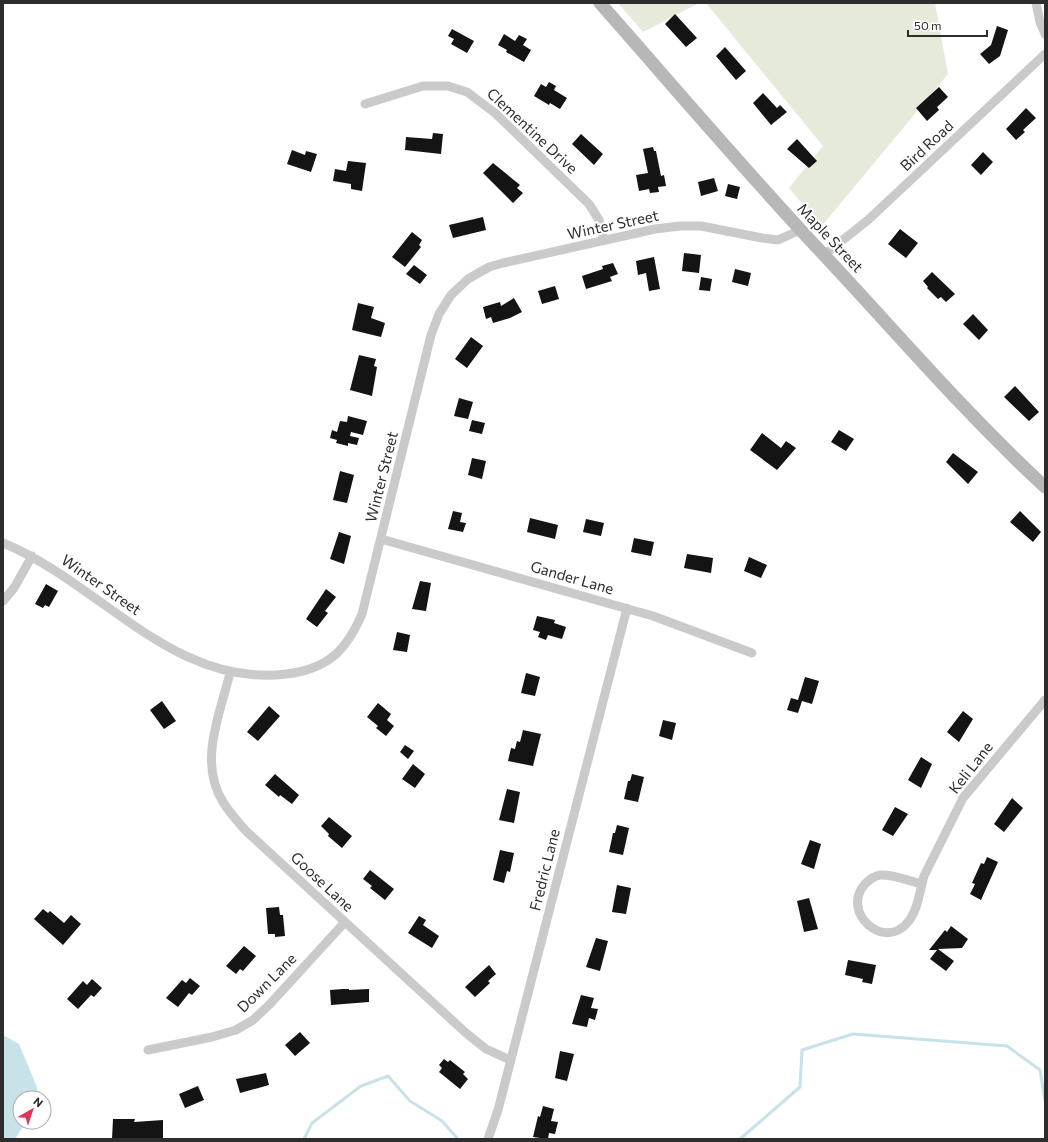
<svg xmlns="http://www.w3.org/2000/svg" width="1048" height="1142" viewBox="0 0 1048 1142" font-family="Commissioner,sans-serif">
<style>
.green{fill:#e6eadb}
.water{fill:#c8e2ea}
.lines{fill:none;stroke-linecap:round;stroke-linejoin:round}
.stream{stroke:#c8e2ea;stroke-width:3}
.building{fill:#141414}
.street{stroke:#cacaca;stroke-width:9}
.secondary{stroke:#b7b7b7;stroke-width:13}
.labels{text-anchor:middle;stroke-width:4;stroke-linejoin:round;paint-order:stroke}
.street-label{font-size:15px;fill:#2d2d2d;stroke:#fff}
</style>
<rect width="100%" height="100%" fill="#fff"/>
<path class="green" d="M618 3H699L643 32Z
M706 3H935L948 74 821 227 789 188 823 146Z"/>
<path class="water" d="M3 1035 19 1044 37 1087V1098H20V1122H26L15 1139H3Z"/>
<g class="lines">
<path class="stream" d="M304 1139 312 1123 361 1086 388 1076 410 1101 442 1121 458 1139
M740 1139 800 1087 802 1050 853 1034 1007 1046 1040 1070 1045 1101"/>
</g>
<path class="building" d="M675 14 697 38 686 47 665 24Z
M997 26 1008 30 1000 56 989 64 980 54 991 45Z
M452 29 474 41 467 53 451 44 454 39 448 36Z
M504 34 515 41 519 35 527 39 523 45 531 50 524 62 506 52 507 50 498 45Z
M725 47 746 71 736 80 716 56Z
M549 82 556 86 554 90 567 98 560 109 550 103 549 105 534 96 541 84 546 87Z
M939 87 948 97 937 107 939 110 927 121 916 108Z
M763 93 777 108 780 105 787 112 771 125 753 103Z
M1026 108 1036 118 1023 130 1025 132 1016 140 1006 129Z
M433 133 443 134 441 154 405 150 406 137 432 139Z
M581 134 603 154 594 165 572 144Z
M797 139 817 161 809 168 787 149Z
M653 147 654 151H656L661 176 664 175 666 186 658 187 659 192 650 193 649 189 639 191 636 175 648 173 643 149Z
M292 150 305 155 306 151 317 154 311 172 287 164Z
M983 152 993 162 981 175 971 165Z
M348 161 366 163 362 191 351 189V184L333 181 335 169 346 171Z
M493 163 520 185 517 188 523 193 513 203 483 173Z
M714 178 718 191 701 196 698 182Z
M728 184 740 187 737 199 725 196Z
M483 217 486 230 453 238 449 225Z
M900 229 918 243 906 258 888 244Z
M412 232 422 240 419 245 421 247 405 267 392 257Z
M684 253 701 255 699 273 682 271Z
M654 257 660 289 649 291 646 273 638 275 636 261Z
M613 263 618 274 610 277 612 281 586 289 582 276 603 269 602 266Z
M414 265 427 275 420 284 406 274Z
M735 269 751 273 748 286 732 282Z
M932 272 955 294 946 302 941 297 938 299 927 288 928 287 923 281Z
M701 277 712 279 710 291 699 290Z
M555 286 559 299 542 304 538 291Z
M514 298 522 312 510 318 493 323 491 317 486 319 483 307 500 302 501 306Z
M358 303 374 307 371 318 385 323 381 337 352 330Z
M973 314 988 330 979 340 963 324Z
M471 337 483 346 467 368 455 359Z
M359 355 376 359 374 366 377 367 372 396 350 390Z
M1015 386 1039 412 1029 421 1004 397Z
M459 398 473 402 468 419 454 416Z
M348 416 367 421 363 435 351 432 350 436 359 438 357 445 348 443V446L336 443 337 440 330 438 332 430 337 432 340 421 347 422Z
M472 420 485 423 482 434 469 431Z
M839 430 854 439 846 451 831 442Z
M762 433 781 448 786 441 796 448 777 470 750 450Z
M953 453 978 472 968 484 946 462Z
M472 458 486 461 482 479 468 475Z
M340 471 354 475 347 503 333 500Z
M453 511 462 513 460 522 466 523 463 532 448 529Z
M1020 511 1041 532 1033 542 1010 522Z
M530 518 558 525 555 539 527 532Z
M586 519 604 523 601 536 583 532Z
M339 532 351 536 344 564 330 559Z
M634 538 654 542 651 556 631 552Z
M687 554 713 558 711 573 684 568Z
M749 557 767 565 761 578 744 571Z
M420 581 431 583 426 611 412 609Z
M46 584 58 591 49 607 45 605 43 608 35 604Z
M326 589 336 597 325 611 328 613 317 627 306 619Z
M537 616 555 620 554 623 566 627 562 639 548 635 546 640 538 637 540 632 533 630Z
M397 632 410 635 407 652 393 650Z
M526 673 540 677 535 696 521 693Z
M805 677 819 681 812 704 802 701 798 713 787 710 791 698 798 700Z
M162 701 176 721 164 729 150 710Z
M378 703 391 714 387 720 394 726 386 736 376 728 378 726 367 717Z
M269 706 280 716 258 741 247 732Z
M963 711 973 719 959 742 947 732Z
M663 720 676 723 672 740 659 736Z
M523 730 541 734 533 766 508 761 511 748 515 749 517 741 520 742Z
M405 745 414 751 408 759 400 752Z
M921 757 932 764 921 788 908 780Z
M413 764 425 774 415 788 402 779Z
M275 774 299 795 292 804 280 795 279 797 265 785Z
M632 774 644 777 638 802 624 799 628 781H630Z
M507 789 520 792 514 823 499 820Z
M1012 798 1023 808 1004 832 994 824Z
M895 807 908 814 893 836 882 830Z
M329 817 352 836 342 848 328 836 329 834 321 826Z
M617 825 629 828 623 855 609 852 613 833H615Z
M810 840 821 844 814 869 801 864Z
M500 850 514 853 510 872 507 871 504 883 493 880Z
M987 857 998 862 981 900 970 894 975 884 972 883 981 863 984 864Z
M370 870 394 889 385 900 370 888 372 886 363 879Z
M617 885 631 888 626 914 612 912Z
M809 898 818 929 804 932 797 901Z
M279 907 280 915H283L285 936 275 937V934H268L266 908Z
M43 909 48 913 50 911 64 923 71 915 81 924 63 945 34 919Z
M419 916 426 920 423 925 439 936 432 948 408 933Z
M951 926 968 939 962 948 938 949 954 961 946 971 930 959 937 950H929L945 930 947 932Z
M596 938 608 941 600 971 586 967Z
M244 946 256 956 243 971 240 969 236 974 226 966Z
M848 960 876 965 872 984 862 982 863 979 845 975Z
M489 965 496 974 488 981 490 983 475 997 465 987Z
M190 978 200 986 192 995 189 993 178 1007 166 998 182 980 186 983Z
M92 979 102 988 94 997 91 995 78 1009 67 999 83 981 87 985Z
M343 989H349V990L369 989V1002L331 1005 330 990Z
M581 995 594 998 591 1008 598 1009 595 1020 589 1018 587 1027 572 1024Z
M300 1032 310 1043 295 1056 285 1045Z
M560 1051 574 1054 567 1081 555 1078Z
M444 1059 448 1062 450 1060 465 1072 463 1074 468 1079 460 1089 439 1072 442 1068 439 1065Z
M266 1073 269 1085 240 1093 236 1079Z
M198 1086 204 1100 185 1108 179 1094Z
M543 1106 554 1109 551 1121 558 1122 555 1134 549 1133 548 1139 533 1137 538 1116 540 1117Z
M113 1119H135L134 1122 163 1120V1139H112Z"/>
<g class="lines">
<path class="street" d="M1036 3 1040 22 1045 34
M365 104 423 86H448L467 92 495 113 589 204 599 220 604 240
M824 255 868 220 1045 54
M381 539 653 616 752 653
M3 543C99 582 173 688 286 674 328 669 346 651 362 614L431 335 439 314 451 295 468 279 489 267 503 263 655 229 680 226H701L762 238 778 240 800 230
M3 601 14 588 32 556
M230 673C220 714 198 762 223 802 229 812 238 822 246 831L466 1033 486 1049 510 1060
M922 884C908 881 894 874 880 875 874 876 869 880 865 884 840 912 884 952 908 922 918 910 920 890 924 876L963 798 1045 700
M148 1050 212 1037 236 1030 253 1020 270 1004 345 922
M488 1139 498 1110 627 608"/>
<path class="secondary" d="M600 3C674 87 747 173 824 255 897 333 966 414 1045 487"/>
</g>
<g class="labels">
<g class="street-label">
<text transform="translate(532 131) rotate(43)" y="5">Clementine Drive</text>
<text transform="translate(927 146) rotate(-43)" y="5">Bird Road</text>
<text transform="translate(613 225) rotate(-12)" y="5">Winter Street</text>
<text transform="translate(830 238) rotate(47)" y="5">Maple Street</text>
<text transform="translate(382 477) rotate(-76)" y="5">Winter Street</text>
<text transform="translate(572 578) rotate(16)" y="5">Gander Lane</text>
<text transform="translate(101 585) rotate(35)" y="5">Winter Street</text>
<text transform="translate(971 768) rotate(-52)" y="5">Keli Lane</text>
<text transform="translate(545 870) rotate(-76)" y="5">Fredric Lane</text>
<text transform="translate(322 882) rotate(43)" y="5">Goose Lane</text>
<text transform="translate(267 983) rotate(-45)" y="5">Down Lane</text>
</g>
</g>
<rect width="1048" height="1142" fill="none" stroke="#2d2d2d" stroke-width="8"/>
<g transform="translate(32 1110) rotate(39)"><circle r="19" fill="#ffffff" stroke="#ababab"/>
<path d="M0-3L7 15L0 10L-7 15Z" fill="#e0345b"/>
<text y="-6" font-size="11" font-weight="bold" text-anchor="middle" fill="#2d2d2d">N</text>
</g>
<path d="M908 30v6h79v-6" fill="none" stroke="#2d2d2d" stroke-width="2"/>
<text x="914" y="30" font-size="12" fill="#2d2d2d" stroke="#ffffff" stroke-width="3" paint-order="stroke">50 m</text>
</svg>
